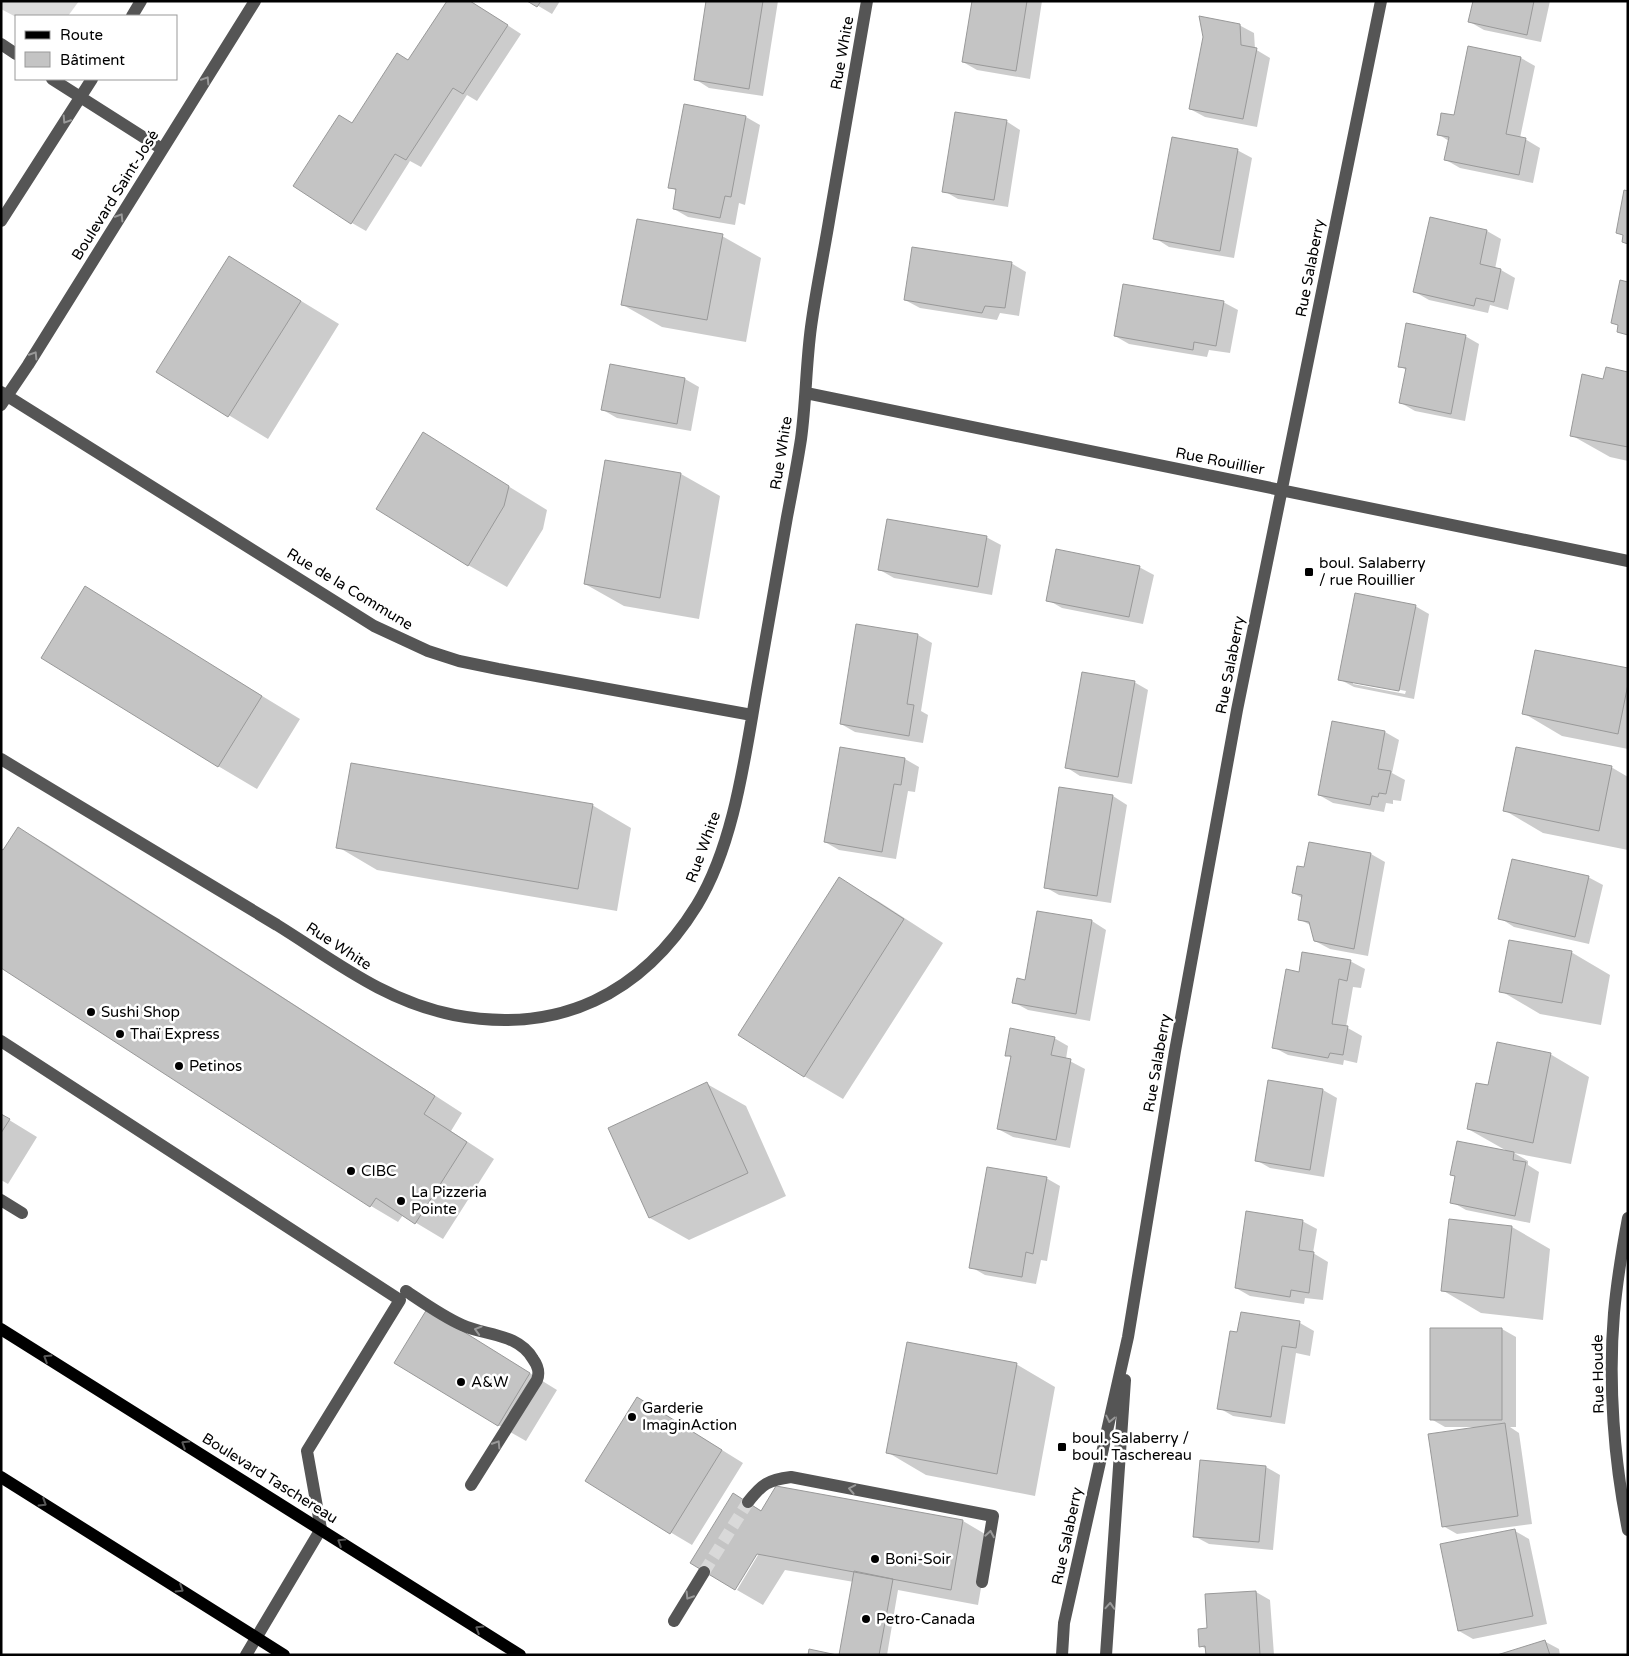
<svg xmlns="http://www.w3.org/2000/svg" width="1629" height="1656" viewBox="0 0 1629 1656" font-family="'Varela Round',sans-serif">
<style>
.green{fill:#dcdcdc}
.shadow{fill:#0003;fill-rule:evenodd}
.building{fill:#c4c4c4;stroke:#999}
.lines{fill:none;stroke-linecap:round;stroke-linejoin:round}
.minor-tunnel{stroke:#d9d9d9;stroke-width:12;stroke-dasharray:12 6;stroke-linecap:butt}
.minor{stroke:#555;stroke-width:12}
.major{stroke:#000;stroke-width:12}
.oneway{stroke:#999}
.oneway2{stroke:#595959}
.poi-dot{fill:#000;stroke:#fff;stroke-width:2}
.labels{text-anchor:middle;stroke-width:5;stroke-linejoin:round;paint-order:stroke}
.street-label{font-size:15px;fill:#000;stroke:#fff}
.poi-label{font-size:15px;fill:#000;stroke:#fff;text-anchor:start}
</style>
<rect width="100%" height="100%" fill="#fff"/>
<path class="green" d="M1 1H79L68 16 16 17 1 9Z"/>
<path class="shadow" d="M470 1 521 34 477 101 467 95 421 167 410 161 366 231 352 223 353 124 409 62Z
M530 1H560L552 14Z
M708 1H778L763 96 709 88 695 79Z
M973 1H1042L1030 79 977 70 963 62Z
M1474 1H1550L1541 42 1484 30 1470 22Z
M1239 25 1254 33 1255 49 1270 58 1257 127 1205 117 1190 109Z
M1521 58 1535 66 1520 138 1525 139 1540 148 1533 183 1460 168 1446 160 1449 141 1438 134 1455 117Z
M685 106 746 117 760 125 745 205 739 203 735 225 688 217 674 209 677 191 670 187Z
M1006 121 1020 130 1008 207 958 199 944 191Z
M1237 150 1252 158 1234 258 1169 247 1155 238Z
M1431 218 1487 231 1501 239 1495 269 1501 270 1515 278 1508 310 1490 305 1488 313 1429 300 1415 292Z
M722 236 761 258 746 342 662 327 623 305Z
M229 257 339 324 268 439 158 372Z
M1011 263 1026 272 1019 316 1000 313 997 320 920 308 905 300Z
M1223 302 1238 310 1230 353 1209 350 1207 357 1129 344 1115 336Z
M1465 336 1479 344 1465 421 1415 411 1401 403 1406 370 1400 366Z
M1628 373V461L1610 457 1571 435 1604 380Z
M685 379 699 387 691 431 617 418 603 410Z
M424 434 547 510 543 529 507 587 468 565Z
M681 474 720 496 699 619 624 606 585 584Z
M986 537 1001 545 992 595 894 578 880 570Z
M1139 567 1154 575 1143 624 1062 608 1048 600Z
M85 588 300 719 257 789 218 766Z
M1415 606 1429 614 1414 699 1354 687 1339 679ZM1353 681 1406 691 1405 694 1353 684Z
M918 635 932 643 921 711 928 715 923 743 855 732 841 724Z
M1628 670V749L1562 736 1523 713Z
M1134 682 1148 690 1132 784 1080 776 1066 767Z
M1385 732 1399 740 1392 773 1405 780 1401 801 1393 800V804L1386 803 1384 812 1333 803 1319 795Z
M841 748 905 759 919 767 915 792 908 791 896 859 839 850 825 842Z
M1611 767 1628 777V850L1543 833 1504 810Z
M1113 796 1127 805 1111 903 1059 895 1045 887Z
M592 805 631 828 617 911 377 870 338 847Z
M18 828 46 844 462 1113 451 1131 494 1159 443 1239 403 1215 398 1222 371 1206 1 967V848L4 850Z
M1310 843 1371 854 1385 862 1368 956 1330 949 1315 941 1312 926 1299 919 1302 898 1293 893 1305 868Z
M1588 877 1603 885 1589 944 1514 927 1500 918Z
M839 879 878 901 943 943 843 1099 804 1076Z
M1092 921 1106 930 1090 1021 1028 1010 1013 1002 1026 981Z
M1571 952 1610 975 1601 1025 1540 1014 1501 991Z
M1350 961 1365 969 1361 988 1353 987 1346 1027 1362 1036 1357 1063 1344 1060 1343 1065 1288 1055 1273 1047 1300 973Z
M1054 1038 1068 1046 1066 1059 1085 1069 1070 1148 1013 1137 998 1129 1012 1058 1007 1055Z
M1550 1054 1589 1077 1571 1164 1514 1153 1528 1161V1165L1539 1172 1530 1223 1466 1210 1452 1202 1456 1177 1451 1174 1507 1151 1468 1129 1489 1087Z
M707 1084 746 1106 786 1196 689 1240 650 1218Z
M1323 1090 1337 1098 1324 1177 1270 1168 1256 1160Z
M1 1115 37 1137 8 1184 1 1180Z
M1046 1178 1060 1186 1047 1261 1041 1260 1036 1284 985 1275 971 1267Z
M1302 1221 1317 1229 1313 1253 1328 1262 1323 1300 1305 1298 1304 1304 1250 1296 1236 1288Z
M1512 1227 1550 1249 1543 1320 1481 1313 1442 1290Z
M1300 1323 1314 1331 1310 1356 1296 1353 1285 1424 1233 1416 1219 1408 1239 1334Z
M455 1327 557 1390 526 1441 498 1425Z
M1431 1329H1502L1516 1337V1427H1510L1519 1433 1532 1524 1457 1534 1443 1526 1474 1429V1427H1445L1431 1419Z
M1016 1364 1055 1387 1035 1496 926 1475 887 1452Z
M638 1398 743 1463 692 1545 670 1532Z
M1266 1467 1280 1475 1273 1550 1209 1544 1194 1536Z
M734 1494 762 1511 963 1521 990 1537 978 1605 898 1590 887 1655H840L854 1582 785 1570 763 1605 737 1590 761 1550Z
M1515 1531 1529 1539 1547 1624 1473 1639 1459 1631Z
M1256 1592 1270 1600 1274 1655H1207L1206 1649 1201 1646Z
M1544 1641 1559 1649 1560 1655H1501Z"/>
<path class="building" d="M447 1H470L508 25 463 94 453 88 406 160 395 154 351 224 293 186 339 115 352 123 397 53 408 60Z
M527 1H541L537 7Z
M706 1H763L749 89 694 80Z
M972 1H1027L1016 71 962 62Z
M1473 1H1534L1527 35 1468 22Z
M1199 16 1240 24 1241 45 1257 48 1243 119 1189 109 1203 37Z
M1468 46 1521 57 1506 134 1526 138 1519 175 1444 160 1449 137 1437 135 1440 121 1441 113 1454 115Z
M684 104 746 116 731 197 725 196 720 218 673 209 676 189 668 188Z
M955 112 1007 120 994 200 942 192Z
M1172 137 1238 149 1220 251 1153 239Z
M1624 190 1628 191V244L1622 242 1623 235 1616 233Z
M1430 217 1487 230 1480 264 1501 269 1494 302 1476 298 1474 306 1413 292Z
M637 219 723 234 707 320 621 305Z
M912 247 1012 262 1005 308 985 306 982 313 904 300Z
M229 256 301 301 228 417 156 372Z
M1620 280 1628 282V335L1617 332 1618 325 1611 323Z
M1123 284 1224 301 1216 346 1194 342 1193 350 1114 336Z
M1406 323 1466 335 1451 414 1399 403 1406 368 1398 367Z
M610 364 685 378 677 424 601 410Z
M1606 367 1628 372V447L1570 436 1582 374 1603 379Z
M423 432 509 486 504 506 468 566 376 509Z
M605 460 681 473 660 598 584 584Z
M887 519 987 536 978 587 878 570Z
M1056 549 1140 566 1129 617 1046 601Z
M85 586 262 696 218 767 41 658Z
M1355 593 1416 605 1399 691 1338 680Z
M856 624 918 634 907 704 914 705 909 736 840 724Z
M1535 650 1628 668V684L1618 734 1522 714Z
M1082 672 1135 681 1118 777 1065 768Z
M1332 721 1385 731 1378 769 1391 771 1386 794 1379 793 1378 797 1372 796 1370 805 1318 795Z
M840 747 905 758 901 785 894 784 882 852 824 842Z
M1516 747 1612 766 1599 831 1503 811Z
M351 763 593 804 578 889 336 848Z
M1059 787 1113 795 1097 896 1044 888Z
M18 827 435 1096 424 1114 467 1142 415 1224 376 1198 370 1207 1 968V849L3 850Z
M1309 842 1371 853 1354 949 1314 941 1309 922 1298 920 1302 895 1292 893 1297 866 1304 867Z
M1512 859 1589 876 1575 937 1498 919Z
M839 877 904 919 804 1077 738 1035Z
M1037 911 1092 920 1076 1014 1012 1003 1017 978 1025 980Z
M1509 940 1572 951 1562 1003 1499 992Z
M1302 952 1351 960 1347 981 1339 979 1332 1024 1348 1026 1343 1055 1330 1053 1328 1058 1272 1048 1286 969 1299 972Z
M1010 1028 1055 1037 1051 1055 1071 1059 1056 1140 997 1129 1011 1056H1005Z
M1497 1042 1551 1053 1533 1143 1467 1129 1476 1083 1488 1085Z
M1268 1080 1323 1089 1310 1170 1255 1161Z
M707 1082 748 1173 649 1218 608 1128Z
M1 1114 10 1119 1 1133Z
M1457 1141 1514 1152 1513 1160 1526 1162 1515 1216 1450 1203 1455 1176 1450 1175Z
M987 1167 1047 1177 1033 1254 1026 1252 1022 1277 969 1268Z
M1246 1211 1303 1220 1299 1250 1314 1252 1309 1293 1291 1290 1290 1297 1235 1288Z
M1449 1219 1512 1226 1504 1298 1441 1291Z
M427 1309 530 1373 498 1426 394 1363Z
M1241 1312 1300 1321 1296 1348 1282 1346 1271 1417 1217 1409 1230 1331 1237 1332Z
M1430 1328H1502V1420H1430Z
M907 1342 1017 1363 997 1474 886 1453Z
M637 1397 722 1450 670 1534 585 1481Z
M1505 1423 1518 1516 1442 1527 1428 1434Z
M1200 1460 1266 1466 1259 1542 1193 1537Z
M776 1486 963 1520 951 1590 757 1554 735 1590 690 1563 733 1493 761 1511Z
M1515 1529 1533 1616 1458 1631 1440 1544Z
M854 1571 893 1579 879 1655H839Z
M1256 1591 1260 1655H1206L1205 1646 1199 1647 1198 1629 1207 1628 1205 1594Z
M1545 1640 1550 1655H1497Z
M809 1649 837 1655H808Z"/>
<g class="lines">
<path class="minor-tunnel" d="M704 1572 748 1502"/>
<path class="minor" d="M132 16 141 1
M1 44 16 54
M52 79 162 149
M1 221 92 79
M1 392 374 626 428 651 459 661 498 669 752 715
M806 393 1628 561
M1 405 28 365 255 1
M1 759C93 815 185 870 277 925 335 961 384 1001 454 1015 559 1035 642 994 697 905 734 845 745 756 757 688 767 631 777 574 787 517 792 491 797 465 801 439 806 402 806 364 811 327 816 290 824 252 830 215 842 144 855 73 867 1
M1 1041 400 1300 307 1451 321 1529 246 1655
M1 1200 22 1213
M1628 1218C1622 1250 1617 1281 1614 1313 1608 1383 1614 1461 1628 1530
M406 1291C424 1303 442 1316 462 1325 486 1336 518 1333 533 1359 538 1366 540 1372 537 1380L471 1485
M748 1502C762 1484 768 1480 791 1477L993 1516 982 1582
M674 1621 704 1572
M1062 1655 1064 1623 1128 1337 1175 1051 1237 710 1381 1
M1106 1655 1125 1380"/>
<path class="major" d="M1 1329 520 1655
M1 1477 284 1655"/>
</g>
<defs><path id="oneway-chevron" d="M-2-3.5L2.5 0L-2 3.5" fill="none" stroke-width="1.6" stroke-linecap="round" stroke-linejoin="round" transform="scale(1.25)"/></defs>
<g class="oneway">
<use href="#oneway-chevron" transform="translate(206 80) rotate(-58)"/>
<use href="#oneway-chevron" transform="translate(66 120) rotate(123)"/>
<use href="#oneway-chevron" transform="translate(120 217) rotate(-58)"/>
<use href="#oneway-chevron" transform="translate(34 355) rotate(-58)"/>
<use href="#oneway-chevron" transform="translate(478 1330) rotate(-164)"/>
<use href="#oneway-chevron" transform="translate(1110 1419) rotate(102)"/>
<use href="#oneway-chevron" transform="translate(497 1444) rotate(-58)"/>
<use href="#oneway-chevron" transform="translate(852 1489) rotate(-169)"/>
<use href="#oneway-chevron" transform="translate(990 1534) rotate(-80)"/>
<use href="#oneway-chevron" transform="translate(689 1596) rotate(122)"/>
<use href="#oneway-chevron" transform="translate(1110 1606) rotate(-86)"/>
</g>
<g class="oneway2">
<use href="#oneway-chevron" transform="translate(47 1358) rotate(-148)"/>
<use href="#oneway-chevron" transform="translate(185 1444) rotate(-148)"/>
<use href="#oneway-chevron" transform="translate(43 1503) rotate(32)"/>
<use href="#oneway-chevron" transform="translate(341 1542) rotate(-148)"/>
<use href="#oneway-chevron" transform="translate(180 1589) rotate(32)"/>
<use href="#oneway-chevron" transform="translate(479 1629) rotate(-148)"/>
</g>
<g class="poi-dot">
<rect x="1304" y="567" width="10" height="10" rx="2.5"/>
<circle cx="91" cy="1012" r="5"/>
<circle cx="120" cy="1034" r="5"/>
<circle cx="179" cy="1066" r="5"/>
<circle cx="351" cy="1171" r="5"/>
<circle cx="401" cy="1201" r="5"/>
<circle cx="461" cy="1382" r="5"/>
<circle cx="632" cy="1417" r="5"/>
<rect x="1057" y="1442" width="10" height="10" rx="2.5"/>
<circle cx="875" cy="1559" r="5"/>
<circle cx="866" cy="1619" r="5"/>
</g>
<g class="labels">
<g class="street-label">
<text transform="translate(842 53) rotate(-80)" y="5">Rue White</text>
<text transform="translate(115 195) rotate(-58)" y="5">Boulevard Saint-José</text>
<text transform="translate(1310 268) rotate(-79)" y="5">Rue Salaberry</text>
<text transform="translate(781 453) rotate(-81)" y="5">Rue White</text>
<text transform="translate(1220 461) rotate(11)" y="5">Rue Rouillier</text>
<text transform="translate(350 589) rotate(31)" y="5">Rue de la Commune</text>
<text transform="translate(1230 665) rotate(-79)" y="5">Rue Salaberry</text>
<text transform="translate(703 847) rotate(-70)" y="5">Rue White</text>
<text transform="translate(339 946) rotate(33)" y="5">Rue White</text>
<text transform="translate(1157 1063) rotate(-80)" y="5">Rue Salaberry</text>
<text transform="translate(1598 1374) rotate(-91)" y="5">Rue Houde</text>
<text transform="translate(270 1478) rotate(32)" y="5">Boulevard Taschereau</text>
<text transform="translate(1067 1536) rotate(-78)" y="5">Rue Salaberry</text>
</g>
<g class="poi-label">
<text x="1319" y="568">boul. Salaberry<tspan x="1319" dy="17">/ rue Rouillier</tspan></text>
<text x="101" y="1017">Sushi Shop</text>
<text x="130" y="1039">Thaï Express</text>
<text x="189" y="1071">Petinos</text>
<text x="361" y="1176">CIBC</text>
<text x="411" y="1197">La Pizzeria<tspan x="411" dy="17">Pointe</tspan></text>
<text x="471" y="1387">A&amp;W</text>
<text x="642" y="1413">Garderie<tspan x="642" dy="17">ImaginAction</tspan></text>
<text x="1072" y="1443">boul. Salaberry /<tspan x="1072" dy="17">boul. Taschereau</tspan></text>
<text x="885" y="1564">Boni-Soir</text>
<text x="876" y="1624">Petro-Canada</text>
</g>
</g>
<rect width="1629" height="1656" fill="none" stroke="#000000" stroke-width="5"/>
<rect x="15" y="15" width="162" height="65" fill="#ffffff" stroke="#999999"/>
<rect x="25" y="31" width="25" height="8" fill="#000000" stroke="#999999"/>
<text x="60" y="40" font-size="15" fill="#000000">Route</text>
<rect x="25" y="52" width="25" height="15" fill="#c4c4c4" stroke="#999999"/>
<text x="60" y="65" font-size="15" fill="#000000">Bâtiment</text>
</svg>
